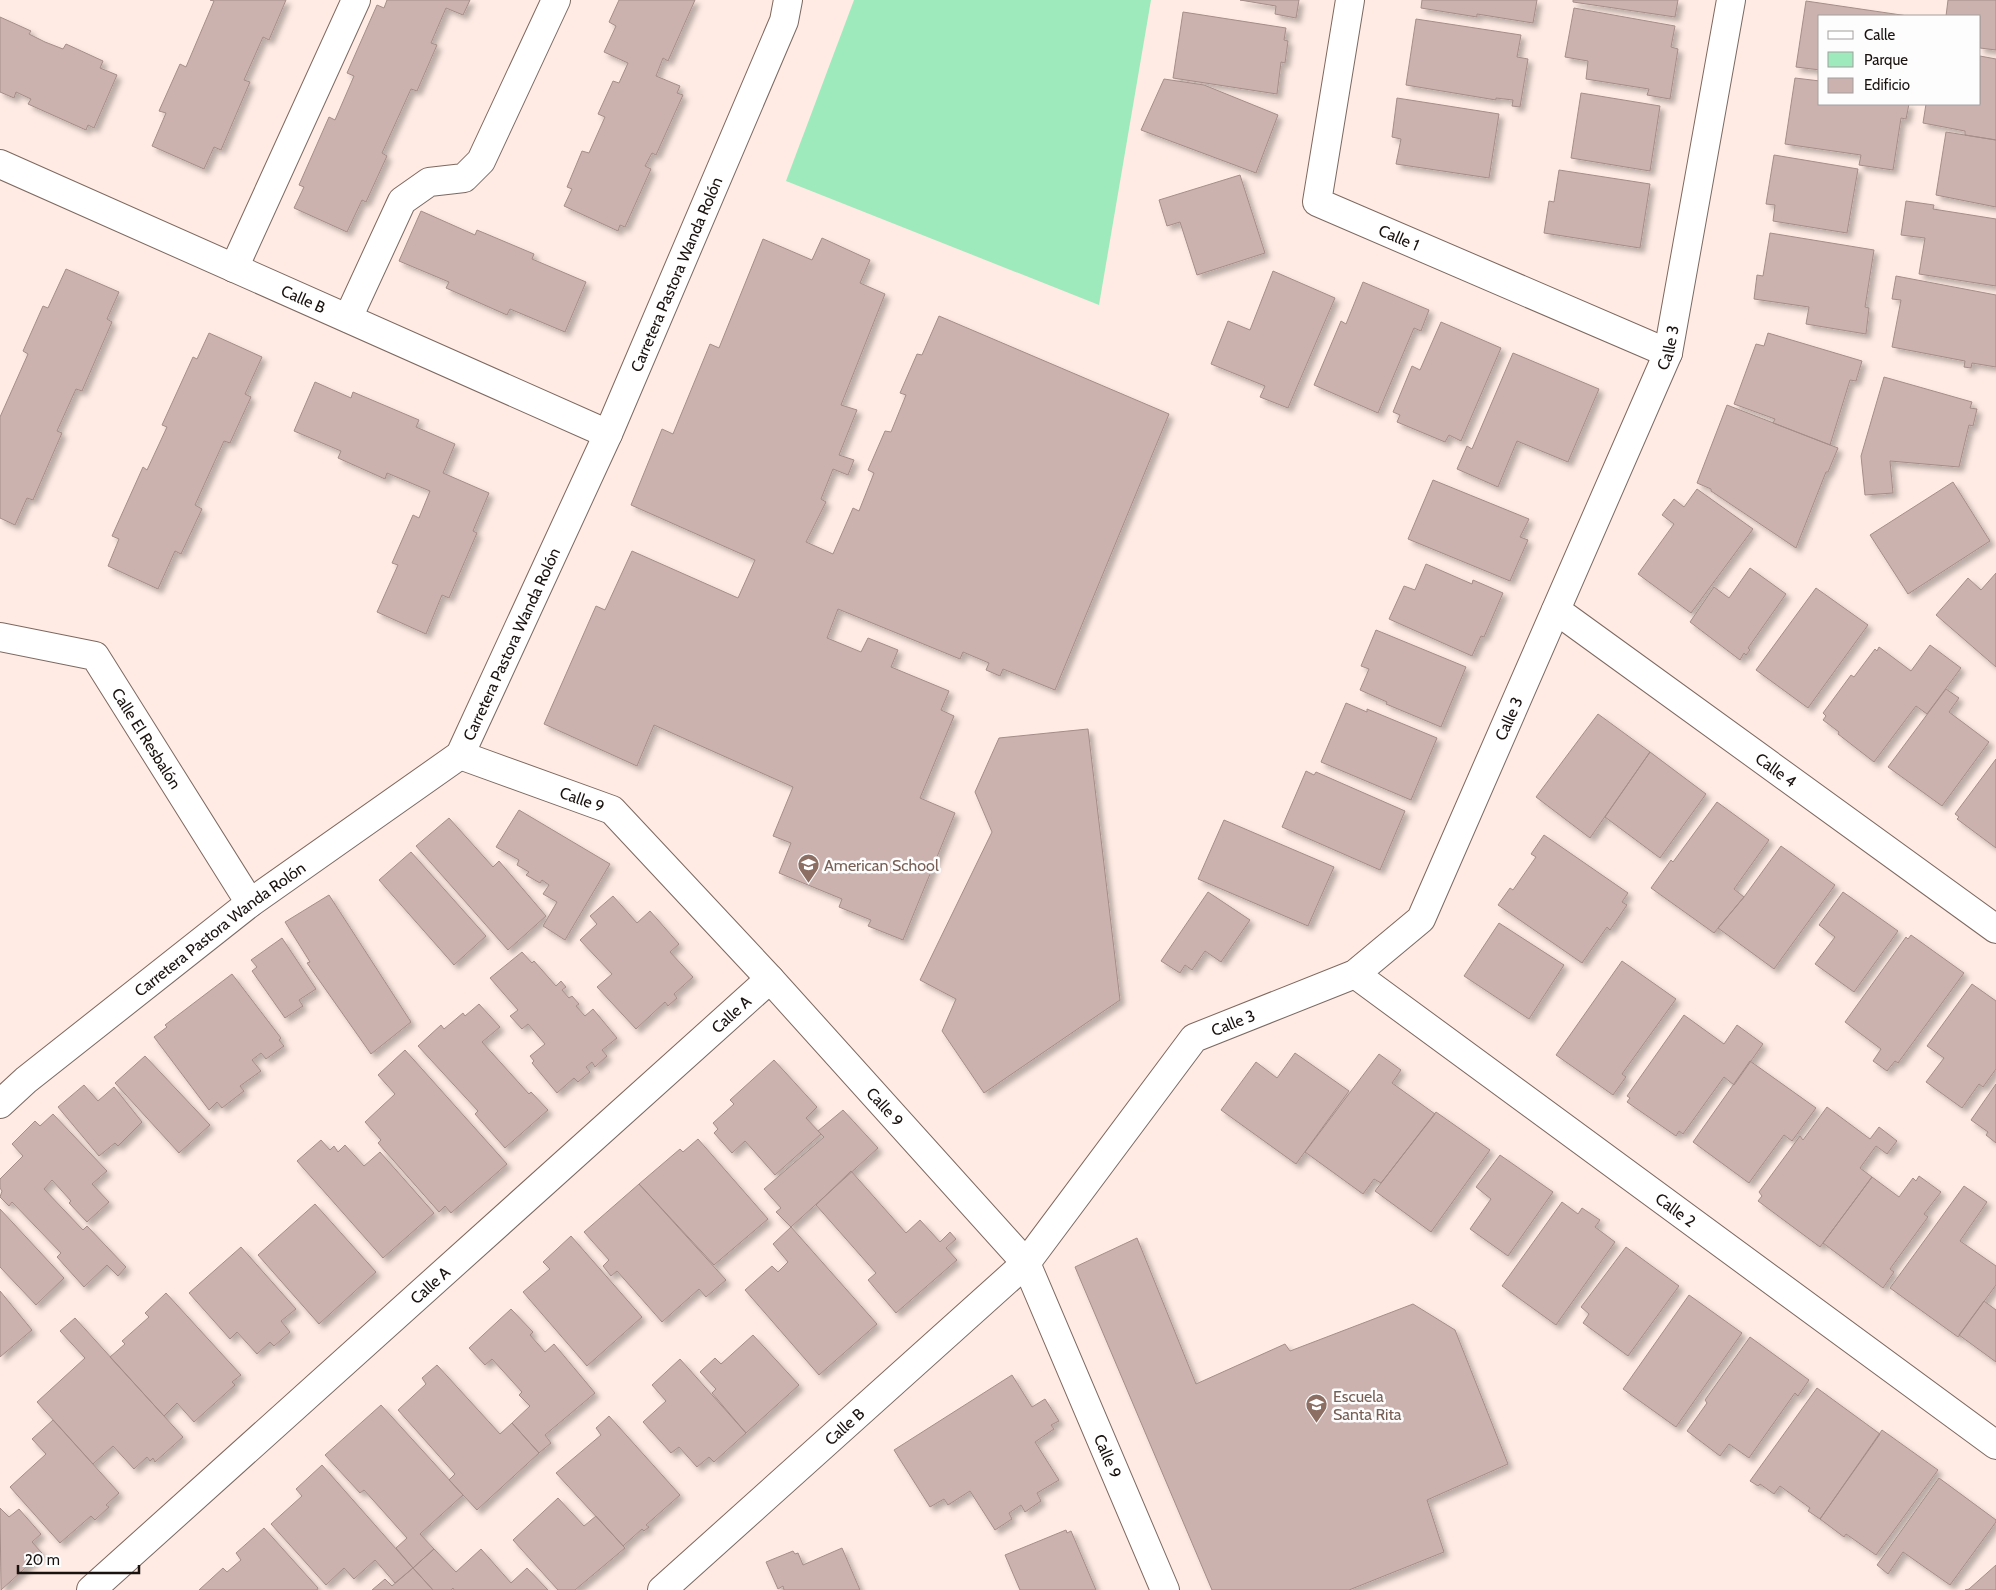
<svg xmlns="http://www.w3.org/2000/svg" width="1996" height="1590" viewBox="0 0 1996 1590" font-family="Cabin,sans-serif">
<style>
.green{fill:#9eeabc}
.building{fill:#cbb2ae;stroke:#a58d89;filter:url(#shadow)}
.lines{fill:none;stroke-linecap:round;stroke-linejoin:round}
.minor-casing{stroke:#7d6860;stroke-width:30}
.minor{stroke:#fff;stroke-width:28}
.labels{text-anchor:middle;stroke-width:5;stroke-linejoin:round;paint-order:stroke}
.street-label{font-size:16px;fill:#1a120f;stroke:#fdfdfd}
.education-label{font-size:16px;fill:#785e54;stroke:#fdfdfd;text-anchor:start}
</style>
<defs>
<filter id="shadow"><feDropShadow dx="4.5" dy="4.5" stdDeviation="2.5" flood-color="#0004"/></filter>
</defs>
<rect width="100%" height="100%" fill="#ffebe4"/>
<path class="green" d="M854 0H1151L1099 305 786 181Z"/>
<path class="building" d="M210 0H286L269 40 263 37 244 80 250 82 221 150 214 147 204 169 152 146 166 113 159 111 180 64 186 67 214 1Z
M387 0H470L463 15 446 8 431 43 437 45 417 91 411 89 382 153 387 156 366 202 362 200 347 232 294 208 304 187 299 185 329 117 335 120 354 76 347 73 377 5 384 8Z
M619 0H695L668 61 663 58 656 76 680 86 677 93 683 95 656 155 652 153 645 166 651 169 625 227 620 225 618 231 564 206 572 189 567 187 582 151 589 153 605 117 598 114 613 81 619 83 628 63 604 52 616 26 609 22Z
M1240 0H1299L1296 18 1275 14 1276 6Z
M1422 0H1537L1533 23 1477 14V17L1421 8Z
M1573 0H1678L1675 17 1573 2Z
M1948 0H1996V50L1980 48V16H1946Z
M1806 1 1908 16H1820V70L1796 67Z
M1574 8 1675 26 1671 47 1678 49 1670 99 1647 95 1649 89 1586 79 1588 61 1565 57Z
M1183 12 1286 28 1284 40 1288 41 1285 63 1281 62 1277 94 1173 78Z
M0 17 31 31 29 34 45 42 63 49 66 44 103 61 100 68 117 75 94 128 88 125 86 130 28 104 31 99 16 92 14 98 0 92Z
M1416 19 1521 35 1517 57 1528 59 1520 107 1512 106 1513 100 1496 98V100L1406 85Z
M1980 56 1996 59V140L1965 135V131L1923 123 1926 104H1980Z
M1795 78 1820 81V104H1909L1906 119 1901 118 1893 170 1859 165 1861 155 1785 144Z
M1164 79 1204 85 1278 115 1256 173 1141 130Z
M1581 93 1660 106 1650 171 1571 158Z
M1397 98 1499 114 1489 178 1396 164 1401 139 1392 137Z
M1946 132 1996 140V207L1936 195Z
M1774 155 1858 169 1847 233 1773 221 1775 205 1766 204Z
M1559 170 1650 184 1640 248 1544 233 1549 201 1554 202Z
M1240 175 1265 253 1197 275 1180 222 1167 226 1159 200Z
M1906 201 1934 205 1933 209 1996 219V286L1919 274 1925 238 1901 235Z
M421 211 475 235 477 230 534 254 532 259 586 282 565 332 510 309 507 315 446 288 449 282 399 261Z
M1770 233 1874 250 1865 307 1869 308 1866 334 1806 324 1809 307 1754 299 1757 275 1763 276Z
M822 238 870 260 860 283 885 294 841 405 857 410 839 455 854 460 848 475 833 469 821 499 826 502 806 542 833 554 853 508 859 511 874 473 868 470 885 431 891 432 906 395 900 393 917 354 922 355 939 316 1169 414 1055 690 1003 669 1000 676 986 670 989 663 963 652 960 659 838 609 827 638 861 652 868 638 898 650 891 667 949 691 941 710 954 716 920 798 955 813 903 940 868 926 871 920 839 907 842 899 779 873 791 843 773 836 793 787 654 725 637 766 544 724 596 606 605 610 632 551 738 598 755 560 631 505 662 429 673 434 710 344 719 348 763 239 812 260Z
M66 269 119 292 107 319 112 322 82 391 76 389 57 431 62 433 33 500 27 498 15 525 0 518V417L28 354 23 351 43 306 48 308Z
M1273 271 1335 298 1288 408 1260 397 1265 386 1211 364 1228 321 1250 330Z
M1896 276 1996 295V367L1972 363 1971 368 1964 367 1965 361 1892 347 1901 300 1892 299Z
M1363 282 1429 310 1421 331 1414 328 1378 413 1314 385 1341 321 1346 324Z
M1441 322 1501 348 1461 441 1449 435 1445 442 1397 422 1400 415 1393 412 1412 366 1420 370Z
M209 333 262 357 245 394 251 397 230 443 224 441 195 505 202 509 181 554 175 551 158 589 108 566 119 539 112 536 143 467 147 470 167 427 162 425 193 357 197 359Z
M1768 333 1862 361 1856 381 1850 380 1830 445 1773 423 1775 419 1734 404 1756 344 1764 346Z
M1513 353 1599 389 1568 462 1517 441 1498 487 1457 469 1467 446 1472 449Z
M1884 377 1972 402 1970 408 1977 409 1973 426 1969 425 1959 467 1890 461 1893 493 1865 495 1861 456Z
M315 382 351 398 353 392 419 420 416 427 455 444 443 473 489 493 473 531 477 533 449 598 442 595 426 634 377 612 398 565 392 563 413 515 419 518 430 491 387 473 385 479 338 458 341 451 294 431Z
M1727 405 1838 448 1828 472H1826L1796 548 1711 491V489L1697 483Z
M1433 480 1529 519 1520 537 1528 540 1510 581 1408 539Z
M1953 482 1990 541 1908 594 1870 535Z
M1697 489 1753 529 1691 613 1638 574 1674 524 1662 515 1674 499 1684 507Z
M1426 564 1472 584 1473 580 1503 593 1484 637 1481 636 1472 656 1389 619 1404 586 1415 590Z
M1750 568 1786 594 1748 648 1750 650 1746 655 1744 653 1740 660 1690 622 1714 587 1729 598Z
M1996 573V667L1936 615 1968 578 1981 590Z
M1816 588 1868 625 1808 708 1756 670Z
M1376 630 1466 667 1441 727 1386 704 1387 702 1360 690 1369 669 1361 666Z
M1930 645 1961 668 1927 714 1916 706 1874 762 1838 734 1839 732 1823 720 1826 716 1823 713 1851 675 1854 677 1875 649 1877 651 1879 647 1911 671Z
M1946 689 1959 698 1949 712 1989 742 1942 806 1888 767Z
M1346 703 1367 712V709L1437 738 1411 800 1321 762Z
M1598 714 1650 752 1590 838 1536 797Z
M1088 729 1120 1000 984 1093 942 1031 956 999 920 980 992 832 975 792 999 738Z
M1650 752 1706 794 1660 858 1605 817Z
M1996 759V848L1957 819 1959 817 1955 814Z
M1306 771 1314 775 1316 772 1405 811 1380 870 1282 827Z
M1717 802 1769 840 1734 889 1744 897 1714 933 1651 888 1671 860 1673 862Z
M519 810 610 864 565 940 543 926 557 902 543 894 549 885 542 880 540 883 526 875 529 872 517 865 519 860 496 847Z
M449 818 493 867 499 861 546 916 508 950 416 846Z
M1224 820 1334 867 1308 926 1198 879Z
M1544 835 1628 893 1622 902 1627 905 1610 930 1607 927 1582 963 1498 905 1510 888 1513 890 1536 857 1531 854Z
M1781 846 1835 885 1774 969 1718 928 1744 897Z
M411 852 486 936 454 965 379 880Z
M1208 892 1250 920 1221 962 1205 951 1192 970 1185 965 1180 973 1161 961Z
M1843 892 1898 931 1854 992 1815 964 1835 937 1819 925Z
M329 895 411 1022 371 1054 307 963 310 962 285 922Z
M613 896 637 923 650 911 679 944 670 952 693 977 674 994 677 998 668 1006 665 1002 636 1029 597 987 612 974 580 940 597 924 590 916Z
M1499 923 1564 965 1529 1019 1464 976Z
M1911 935 1964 973 1898 1063 1895 1061 1887 1071 1873 1061 1881 1049 1845 1022 1906 937 1908 939Z
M282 938 316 989 299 1000 303 1006 285 1018 252 971 257 967 251 960Z
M522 952 532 963 534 961 556 986 561 981 566 987 562 990 569 998 572 996 579 1004 576 1006 585 1016 593 1009 617 1038 602 1050 607 1056 595 1067 592 1062 586 1067 590 1072 578 1082 574 1078 557 1093 532 1063 534 1061 530 1056 545 1044 528 1024 522 1029 510 1016 518 1010 490 978Z
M1622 961 1676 999 1622 1074 1626 1077 1613 1095 1556 1055Z
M232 974 281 1038 279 1040 284 1046 266 1059 261 1053 252 1060 261 1071 240 1086 244 1091 222 1108 217 1102 209 1110 154 1037 167 1027 165 1025Z
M1972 984 1996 1001V1069L1983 1087 1979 1084 1962 1108 1926 1082 1944 1058 1927 1046Z
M479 1004 500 1027 482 1042 529 1094 531 1092 548 1110 505 1148 475 1114 478 1111 418 1046 441 1025 444 1029 463 1013 465 1016Z
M1684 1015 1724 1044 1737 1025 1763 1044 1734 1085 1724 1077 1683 1134 1679 1131 1676 1136 1627 1102 1630 1098 1627 1096Z
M405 1050 507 1164 451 1213 445 1206 439 1212 378 1143 381 1140 365 1122 395 1094 378 1075Z
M1295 1053 1349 1091 1296 1164 1221 1110 1256 1062 1277 1078Z
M1379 1054 1401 1070 1392 1083 1435 1114 1381 1183 1374 1179 1363 1194 1305 1152Z
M145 1056 210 1125 179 1153 115 1083Z
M774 1060 817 1107 806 1118 821 1134 775 1175 745 1141 732 1153 714 1133 718 1129 713 1123 734 1104 730 1100Z
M1750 1061 1816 1108 1792 1141 1784 1135 1749 1183 1693 1142Z
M1996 1084V1143L1986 1135 1988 1132 1971 1120Z
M84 1085 98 1101 114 1087 142 1122 118 1146 115 1143 99 1156 58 1107Z
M1827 1107 1870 1139 1879 1127 1897 1141 1887 1154 1876 1146 1860 1168 1872 1177 1820 1247 1758 1201 1762 1196 1759 1192 1800 1136 1803 1140Z
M843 1110 878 1148 791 1227 776 1212 781 1208 764 1189 824 1137 818 1131Z
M1436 1112 1490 1150 1431 1232 1375 1191Z
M53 1114 107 1171 92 1184 109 1202 87 1222 69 1203 71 1201 52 1180 44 1189 83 1230 87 1226 126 1267 118 1276 107 1265 84 1287 57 1257 61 1253 12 1202 9 1206 0 1197 2 1191 0 1188V1179L23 1156 12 1144 35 1121 40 1126Z
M698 1139 768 1219 714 1265 639 1184 680 1149 683 1152Z
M321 1140 330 1150 334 1146 338 1152 345 1145 364 1166 380 1152 434 1213 383 1258 297 1161Z
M1500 1155 1553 1192 1508 1256 1470 1229 1491 1199 1476 1187Z
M851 1171 906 1233 920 1220 940 1242 950 1232 956 1239 946 1248 957 1260 896 1313 868 1280 876 1273 816 1205Z
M1919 1176 1941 1192 1924 1214 1928 1217 1890 1269 1894 1272 1883 1288 1823 1243 1872 1177 1899 1197 1913 1178 1916 1181Z
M639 1184 726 1280 706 1297 699 1289 662 1322 617 1271 611 1276 603 1266 609 1260 584 1232Z
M1964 1186 1987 1202 1960 1241 1996 1266V1285L1958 1337 1890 1288Z
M1562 1202 1578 1214 1582 1208 1600 1220 1595 1227 1615 1242 1556 1325 1502 1286Z
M315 1204 376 1272 319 1324 258 1255Z
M0 1209 64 1278 36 1305 0 1267Z
M791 1227 877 1324 819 1375 745 1290 772 1266 778 1272 788 1262 773 1244Z
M571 1236 642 1317 587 1366 523 1292 550 1269 543 1262Z
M1137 1238 1196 1384 1285 1344 1290 1351 1413 1304 1455 1330 1508 1464 1427 1500 1444 1552 1349 1590H1212L1075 1267Z
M241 1247 296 1309 281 1321 290 1332 274 1346 270 1342 257 1354 237 1332 230 1339 189 1293Z
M1626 1247 1679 1286 1628 1356 1583 1323 1589 1314 1581 1307Z
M0 1291 32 1330 0 1357Z
M166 1293 241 1375 232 1382 235 1385 194 1422 177 1403 164 1416 110 1357 125 1344 122 1341 149 1317 145 1313Z
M1689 1295 1742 1333 1676 1427 1623 1389Z
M1984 1301 1996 1310V1362L1959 1335Z
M511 1309 533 1332 530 1335 545 1352 554 1344 595 1393 545 1435 551 1443 539 1453 512 1423 530 1406 519 1395 522 1392 492 1359 485 1365 469 1348Z
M75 1318 183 1437 155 1462 153 1458 150 1461 147 1457 134 1469 113 1446 93 1464 37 1402 85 1358 60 1331Z
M753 1335 799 1385 746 1433 712 1393 716 1389 700 1372 715 1358 721 1364Z
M1750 1337 1809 1380 1798 1396 1795 1393 1749 1458 1729 1444 1720 1456 1687 1431 1707 1403 1705 1400Z
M680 1359 746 1433 714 1462 709 1457 697 1467 679 1447 671 1453 643 1422 666 1401 652 1385Z
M437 1365 500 1434 512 1423 539 1453 477 1510 449 1480 455 1474 398 1410 426 1384 422 1378Z
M1012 1375 1032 1407 1045 1399 1059 1421 1051 1425 1054 1429 1035 1442 1059 1480 1037 1493 1041 1501 1025 1512 1021 1505 1009 1513 1012 1519 995 1530 970 1491 948 1505 944 1499 930 1507 894 1450Z
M1817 1388 1880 1434 1820 1519 1808 1511 1810 1508 1780 1486 1774 1494 1760 1484 1758 1486 1750 1481Z
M381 1405 463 1495 420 1534 434 1549 413 1568 396 1548 407 1538 364 1490 360 1493 325 1455Z
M609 1416 680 1495 646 1525 649 1527 644 1531 642 1529 623 1546 625 1548 556 1473 601 1435 596 1428Z
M53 1420 119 1493 106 1505 109 1507 95 1520 91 1516 60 1543 10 1487 46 1454 32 1439Z
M1882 1430 1938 1470 1876 1555 1846 1534 1844 1537 1820 1519Z
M322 1465 413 1568 395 1583 375 1560 354 1579 344 1568 326 1585 271 1524 302 1496 296 1489Z
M1939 1478 1996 1520V1522L1950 1585 1903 1552 1888 1574 1877 1565Z
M558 1498 584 1526 596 1516 625 1548 575 1590H558L513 1540Z
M0 1508 9 1517 19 1509 41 1534 32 1542 42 1553 1 1590Z
M264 1528 318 1588 317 1590H199L223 1568 227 1572 241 1560 236 1553Z
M1066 1530 1067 1533 1071 1531 1096 1590H1020L1005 1555Z
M842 1548 860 1590H784L783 1586 778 1589 766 1562 793 1551 795 1554 798 1553 803 1565Z
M434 1549 456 1572 481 1549 511 1583 527 1568 548 1590H454L453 1588 451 1590H433L413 1568Z
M1996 1565V1590H1965L1969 1589Z
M413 1568 433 1590H372L385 1579 392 1586Z"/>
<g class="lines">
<defs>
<g id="minor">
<path id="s1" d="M1350 0 1317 202 1668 353"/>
<path id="s2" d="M0 164 608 434"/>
<path d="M234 268 356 0"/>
<path d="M348 318 402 201 429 182 464 178 481 161 556 0"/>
<path id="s3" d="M1556 610 1996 929"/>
<path id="s4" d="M0 637 95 656 250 903"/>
<path id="s5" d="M460 755 612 810 770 979 1026 1263 1165 1590"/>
<path id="s6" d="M1355 974 1996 1445"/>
<path id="s7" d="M0 1104 26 1080 250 903 460 755 608 434 784 21 788 0"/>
<path id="s8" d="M91 1590 770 979"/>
<path id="s9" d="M662 1590 1026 1263 1194 1038 1355 974 1421 919 1668 353 1731 0"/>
</g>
</defs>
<use href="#minor" class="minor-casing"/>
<use href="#minor" class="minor"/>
</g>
<defs>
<symbol id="school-pin" viewBox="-11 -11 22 30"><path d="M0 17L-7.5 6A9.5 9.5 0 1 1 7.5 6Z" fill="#8d6e63" stroke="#fdfdfd"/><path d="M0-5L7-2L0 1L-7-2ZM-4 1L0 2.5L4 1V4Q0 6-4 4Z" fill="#fff"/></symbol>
</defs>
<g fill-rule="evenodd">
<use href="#school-pin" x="796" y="852" width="25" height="34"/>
<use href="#school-pin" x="1304" y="1392" width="25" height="34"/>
</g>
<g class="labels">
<g class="street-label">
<text dy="6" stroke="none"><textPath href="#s1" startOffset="294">Calle 1</textPath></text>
<text dy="6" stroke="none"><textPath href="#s7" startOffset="1105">Carretera Pastora Wanda Rolón</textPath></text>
<text dy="6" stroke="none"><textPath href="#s2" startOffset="332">Calle B</textPath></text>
<text dy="6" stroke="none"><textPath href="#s9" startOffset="1652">Calle 3</textPath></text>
<text dy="6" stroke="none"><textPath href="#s7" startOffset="700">Carretera Pastora Wanda Rolón</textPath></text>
<text dy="6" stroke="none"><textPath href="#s9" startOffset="1248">Calle 3</textPath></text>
<text dy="6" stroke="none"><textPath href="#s4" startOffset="194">Calle El Resbalón</textPath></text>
<text dy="6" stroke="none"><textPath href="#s3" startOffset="272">Calle 4</textPath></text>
<text dy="6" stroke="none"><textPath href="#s5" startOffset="130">Calle 9</textPath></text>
<text dy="6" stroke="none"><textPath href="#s7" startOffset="281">Carretera Pastora Wanda Rolón</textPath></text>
<text dy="6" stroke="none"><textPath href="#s8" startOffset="861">Calle A</textPath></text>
<text dy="6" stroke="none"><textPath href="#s9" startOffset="812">Calle 3</textPath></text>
<text dy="6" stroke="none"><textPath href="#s5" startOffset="565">Calle 9</textPath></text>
<text dy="6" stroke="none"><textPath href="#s6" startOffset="398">Calle 2</textPath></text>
<text dy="6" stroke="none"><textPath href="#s8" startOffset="456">Calle A</textPath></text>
<text dy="6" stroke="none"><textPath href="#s9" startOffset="245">Calle B</textPath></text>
<text dy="6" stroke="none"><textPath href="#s5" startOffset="985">Calle 9</textPath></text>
</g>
<g class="education-label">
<text x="824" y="871">American School</text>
<text x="1333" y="1402">Escuela<tspan x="1333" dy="18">Santa Rita</tspan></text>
</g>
</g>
<rect x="1818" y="15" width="162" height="90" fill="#fdfdfd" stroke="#a29f9e"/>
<rect x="1828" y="31" width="25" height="8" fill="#ffffff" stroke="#a29f9e"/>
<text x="1864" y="40" font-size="15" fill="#1a120f">Calle</text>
<rect x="1828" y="52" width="25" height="15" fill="#9eeabc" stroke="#a29f9e"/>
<text x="1864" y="65" font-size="15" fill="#1a120f">Parque</text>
<rect x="1828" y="78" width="25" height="15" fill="#cbb2ae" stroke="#a29f9e"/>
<text x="1864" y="90" font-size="15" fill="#1a120f">Edificio</text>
<path d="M18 1565v8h121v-8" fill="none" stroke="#1a120f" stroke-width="2.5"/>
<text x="25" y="1565" font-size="15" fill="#1a120f" stroke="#fdfdfd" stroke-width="4" paint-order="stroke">20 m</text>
</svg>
